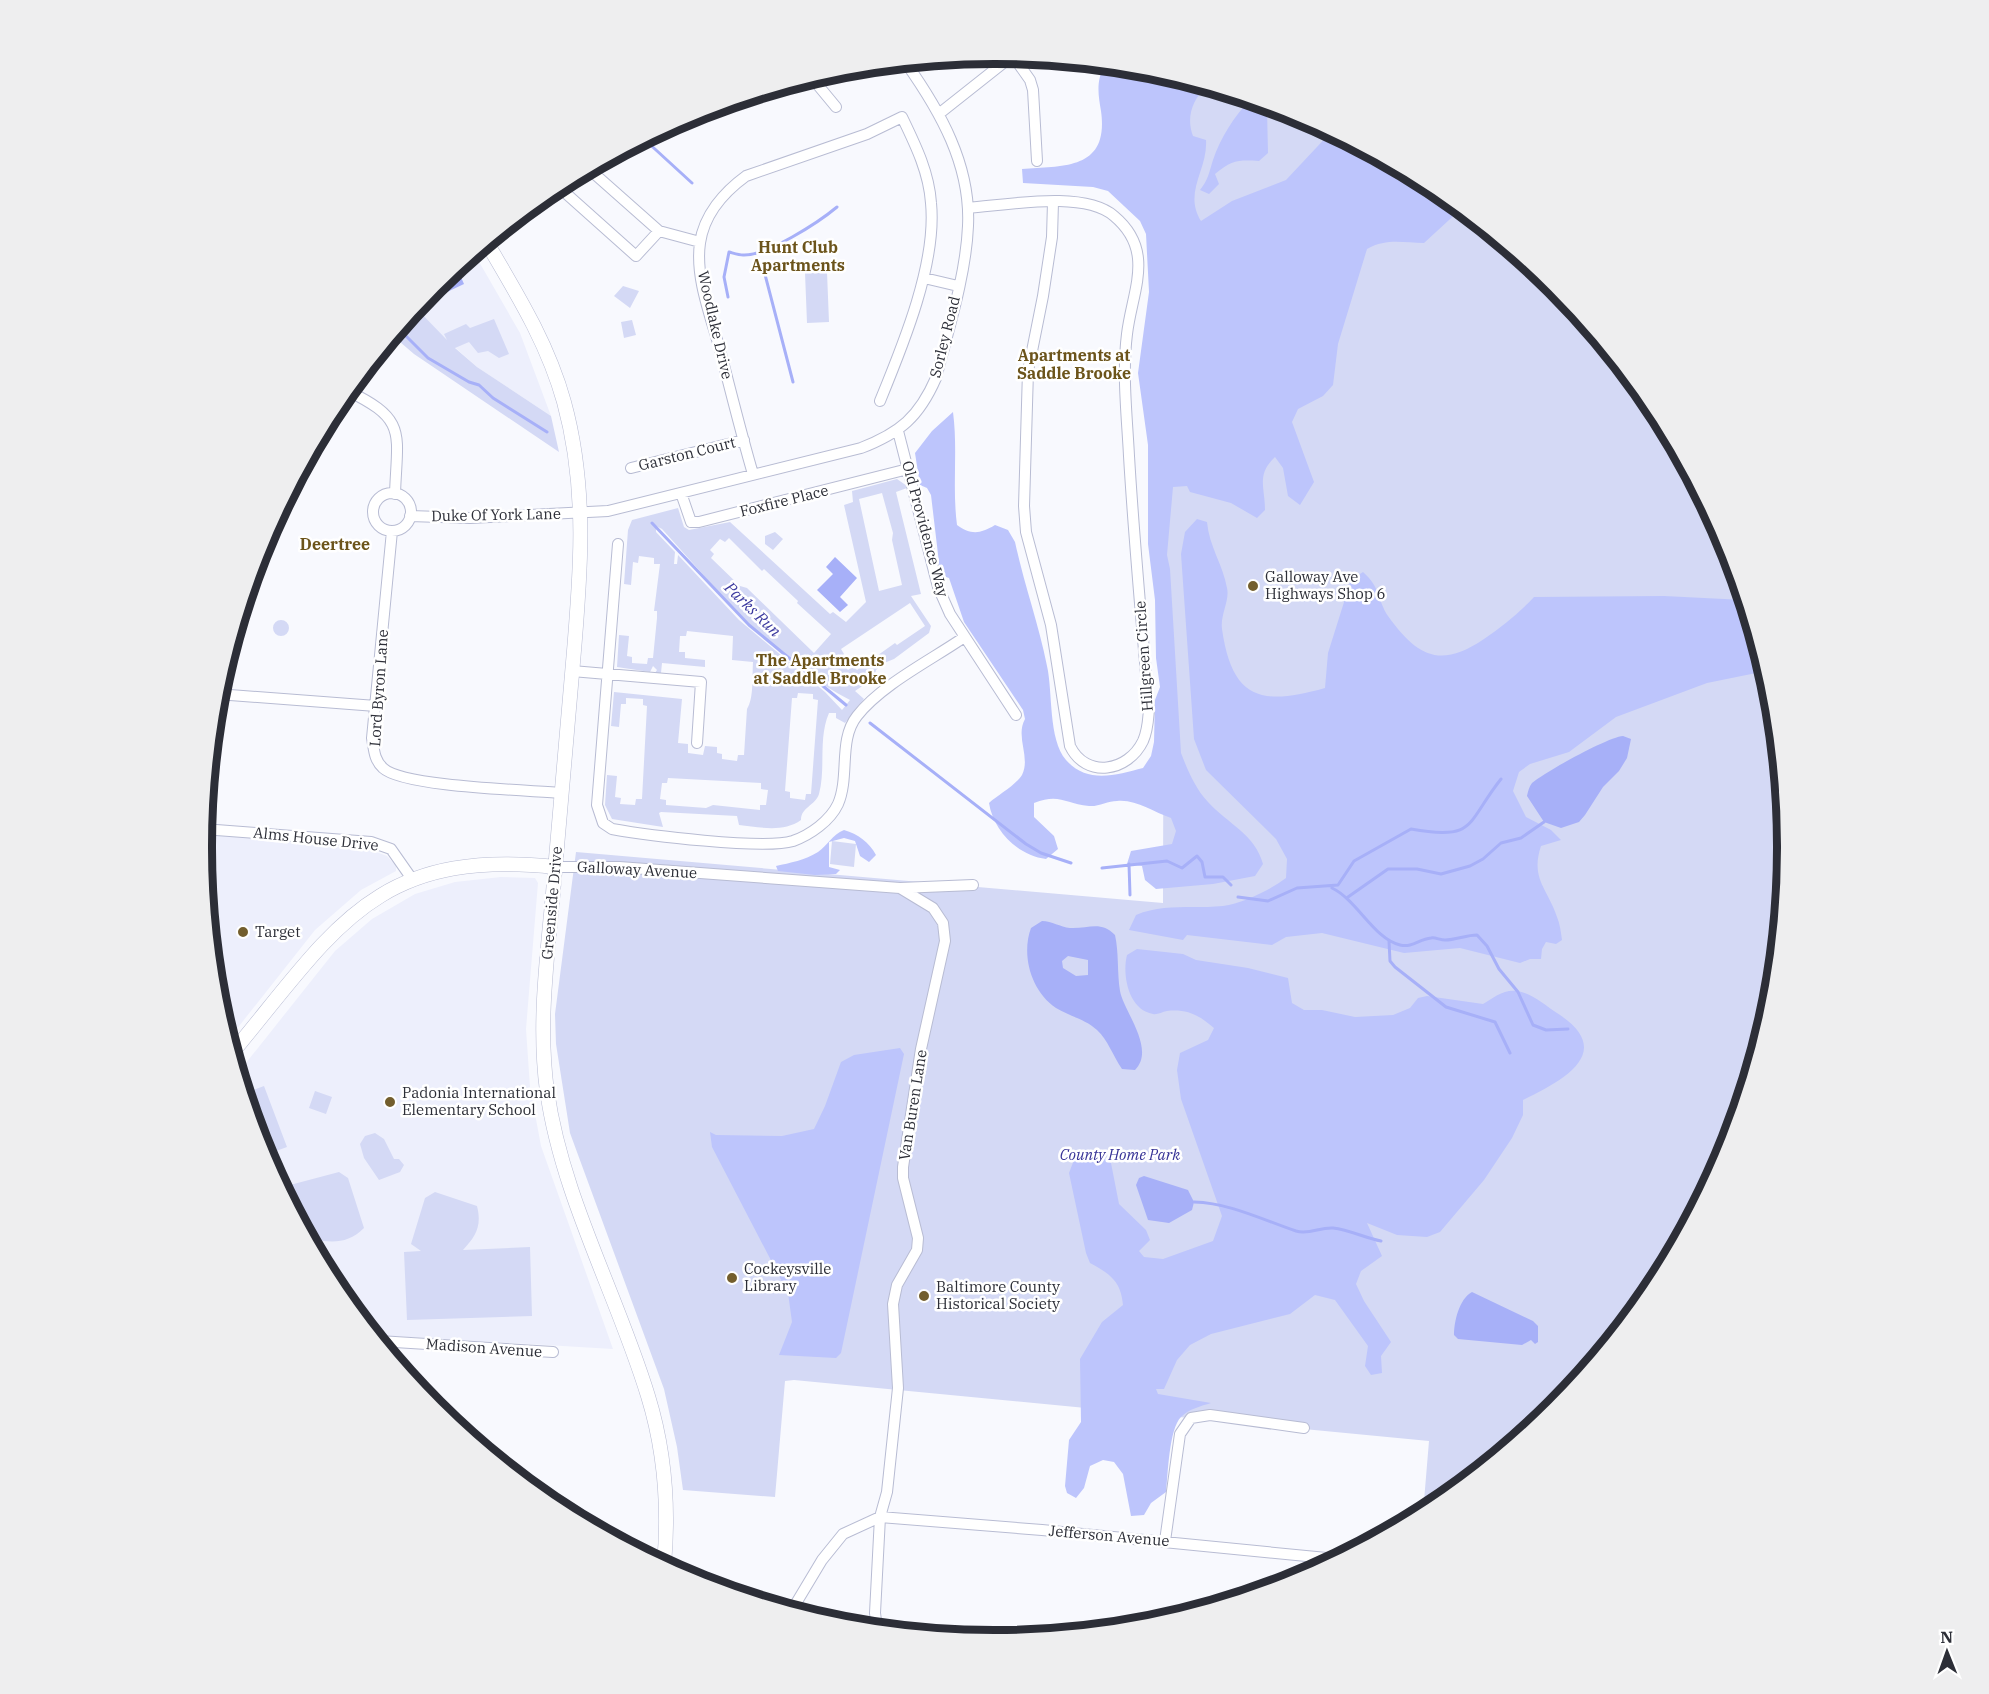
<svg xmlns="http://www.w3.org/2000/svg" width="1989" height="1694" viewBox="0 0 1989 1694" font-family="'IBM Plex Serif',serif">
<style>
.built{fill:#edeffc}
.green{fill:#d4d9f5;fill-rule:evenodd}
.forest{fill:#bdc5fc}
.water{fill:#a7b0f8;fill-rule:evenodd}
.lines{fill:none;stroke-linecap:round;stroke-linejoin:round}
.stream{stroke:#a7b0f8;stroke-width:3}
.minor-casing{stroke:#b8bcd3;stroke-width:12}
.tertiary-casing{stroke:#b8bcd3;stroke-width:15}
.minor{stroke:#fff;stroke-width:10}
.tertiary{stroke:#fff;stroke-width:14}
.poi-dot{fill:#735e2d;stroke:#fff;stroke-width:2}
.labels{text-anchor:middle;stroke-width:5;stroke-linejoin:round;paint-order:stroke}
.street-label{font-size:15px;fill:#2c2e37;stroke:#fff}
.poi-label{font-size:15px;fill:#2c2e37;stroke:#fff;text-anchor:start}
.park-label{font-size:15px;font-style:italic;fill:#363296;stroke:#fff}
.neighbourhood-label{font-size:16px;font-weight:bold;fill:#6c541b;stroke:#fff}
.water-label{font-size:16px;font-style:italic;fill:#3c3a9f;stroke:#fff}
.rim{fill:none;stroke:#2c2e37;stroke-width:8}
</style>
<rect width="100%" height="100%" fill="#f8f9fe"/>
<path class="built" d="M474 253 520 333 551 416 477 367 439 333 416 308 434 286Z
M203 835 270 839 371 850 387 856 396 866V871L361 890 315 930 228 1040 217 1001Z
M501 877 535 878 538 883 526 1029 530 1087 541 1146 613 1349 374 1335 335 1287 262 1150 238 1073 335 951 372 919 415 894 455 882Z"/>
<path class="green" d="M1165 74 1298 115 1435 188 1555 287 1654 407 1727 544 1772 693 1787 847 1772 1002 1727 1151 1654 1288 1555 1408 1435 1507 1423 1513 1429 1441 794 1380 785 1381 775 1497 683 1490 677 1447 664 1389 570 1133 556 1044 555 1014 576 852 1163 903Z
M827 272 829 322 807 323 805 273Z
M623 286 639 291 630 308 614 296Z
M416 308 447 340 444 334 466 324 470 328 494 319 509 354 499 358 488 351 478 353 469 342 455 348 477 367 551 416 559 452 414 354 393 336Z
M632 320 636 335 624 338 621 322Z
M897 479 907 486V488L896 492 921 594 911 596 931 626 929 633 894 659 884 663 876 670 874 678 855 691 864 699 845 723 836 718V713H829C818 738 826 768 819 794 815 806 801 807 801 820 783 833 759 827 739 825L737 816 661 812 659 813 663 827 612 819 605 805 607 775 617 776 615 797 621 798 620 804 635 805 636 799H642L647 706 643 705V699L626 698V704H621L619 727 611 726 614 692 682 699 678 743 688 744V753L703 755 705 746 717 747V753L722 754V759L737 761 738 755H744L747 709C754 698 752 677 753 662L732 660 733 636 687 631 686 636H680L679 652H685V658L705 660V667L662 663 661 673H655L657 670 653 666 650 672 617 667 619 635 629 636 627 656 632 657V663L647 664 648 658H653L657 618V611H654L660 564H654V558L639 556 638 563 633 562 631 585 624 584 628 530 632 520 678 508 684 527 689 530 730 522 830 614 833 612 846 622 866 602 844 505 853 502 852 491ZM882 493 893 533 892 540 902 585 879 591 859 499ZM656 526 662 529C718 590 774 661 850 700L842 710 825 692 739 620 678 555 677 564H674L675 552 656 532ZM729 538 762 571 764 569 798 601 797 603 831 634 814 653 747 588 740 586 711 558 714 554 710 550 720 539 725 542ZM910 603 925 626 897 645 895 643 857 670 853 666 848 670 839 658 844 654 841 649ZM798 693 813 694V699L818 700 811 794H806L805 800 790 798V792L785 791 792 698H797ZM668 778 761 783V789L768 790 766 805H760V810L713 805 706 808 666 805V800L660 799 662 783H667Z
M775 532 783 539 773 550 765 544V536Z
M273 628a8 8 0 1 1 16 0a8 8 0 1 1-16 0Z
M832 841 856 844 854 867 830 864Z
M264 1086 287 1147 265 1155 245 1093Z
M315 1091 332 1097 326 1114 309 1108Z
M375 1133 384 1139 394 1159H399L404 1165 400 1172 379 1180 364 1158 360 1144 365 1136Z
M339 1172 348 1178 364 1228C348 1244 332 1243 311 1239L278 1181 288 1179 290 1185Z
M435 1192 477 1206C482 1226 476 1236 463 1250L530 1247 532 1316 407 1320 404 1252 421 1251 411 1244 425 1198Z"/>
<path class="forest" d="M1105 65 1150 69 1207 87C1192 99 1186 118 1193 136L1206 140C1208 170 1183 192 1201 221L1232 201 1286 180 1331 132 1435 188 1461 209 1424 243C1403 243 1387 238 1367 249L1338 344 1333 385 1323 396 1298 409 1292 422 1314 482 1300 505 1288 496 1283 468 1275 457C1256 475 1265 487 1265 510L1257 518 1231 503 1190 492 1187 486 1173 487 1167 555 1170 569 1181 753C1188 771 1195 788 1208 802 1228 824 1255 834 1263 864L1255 876 1213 884 1156 889 1145 880 1142 866 1127 864 1131 851 1172 844 1176 831 1171 818C1153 812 1136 799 1117 801 1108 801 1098 807 1089 806 1065 804 1060 793 1034 803V817L1054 836 1058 849 1046 859C1018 856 993 830 989 803 998 795 1016 785 1022 775 1031 757 1015 737 1025 719L1023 710 964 622 949 578 943 576 940 571 931 495 927 488 920 485 915 453 932 431 953 412C958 450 952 487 957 525 971 535 980 534 995 525L1008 530 1015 542C1024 584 1039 625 1047 666 1053 692 1048 739 1066 760 1087 784 1116 775 1143 768L1151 756 1154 742 1155 700 1160 687 1156 658 1155 600 1148 544V445L1138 373 1149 292 1146 234 1140 221 1108 191 1093 187 1023 183 1022 169C1066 166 1109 169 1101 111 1098 94 1096 80 1105 65Z
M1250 100 1267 109 1268 153 1259 161C1238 160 1232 160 1215 174L1219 184 1209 194 1200 190C1208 180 1209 173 1213 160 1220 139 1234 116 1250 100Z
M1197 519 1207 522C1209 546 1223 565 1227 588 1230 600 1220 615 1222 629 1232 700 1262 706 1325 688L1328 653 1351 580 1363 572C1381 588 1377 599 1388 616 1418 658 1441 668 1484 639 1503 626 1519 613 1534 597L1664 596 1744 600 1766 671 1707 683 1616 717 1569 752 1530 764 1519 772 1513 791 1526 817 1551 830 1561 840 1541 846C1530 879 1548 889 1557 917 1560 924 1561 933 1562 940L1556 944 1546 942 1542 949 1541 959H1530L1520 963 1460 948 1404 953 1322 933 1286 937 1272 945 1187 935 1183 940 1129 930 1136 915C1164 903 1192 909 1223 906 1243 903 1270 890 1286 878L1287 859 1276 839 1206 770 1194 739 1181 554 1185 532Z
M844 830C858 834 869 842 876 855L869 862 860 856 855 841 844 838 829 842V867L840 870 836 874 815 875 778 871 776 866C790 863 805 860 818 852 828 845 832 835 844 830Z
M1137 949 1183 954 1196 960 1248 968 1288 978 1292 1003 1304 1010H1322L1355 1017 1393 1015 1410 1008 1418 998 1427 996 1483 1004C1493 998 1504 989 1517 991 1532 993 1545 1005 1557 1013 1618 1052 1562 1081 1523 1100V1115L1512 1138 1484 1180 1440 1232 1427 1237 1397 1235 1367 1223 1382 1256 1361 1271 1356 1284 1364 1301 1391 1342 1381 1356 1382 1373 1371 1375 1365 1366 1368 1346 1335 1300 1315 1295 1290 1314 1211 1334 1190 1345 1177 1360 1164 1389H1156L1158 1394 1211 1403C1201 1406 1189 1409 1181 1417 1169 1429 1168 1474 1166 1492L1151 1503 1144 1515 1131 1516 1123 1474 1114 1462 1103 1460 1090 1466 1084 1488 1076 1498 1067 1493 1065 1486 1069 1440 1081 1422 1080 1359 1102 1322 1123 1305C1121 1281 1110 1274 1090 1263L1086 1253 1069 1173 1074 1160 1102 1157 1111 1163 1119 1204 1146 1230 1150 1240 1139 1251 1144 1257 1163 1259 1213 1241 1222 1216 1181 1099 1177 1070 1180 1053 1208 1040 1214 1028C1199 1015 1187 1009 1167 1011 1162 1012 1157 1015 1153 1014 1128 1010 1122 974 1127 955Z
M900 1048 904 1054 841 1353 836 1358 779 1355 792 1322 788 1293 712 1147 710 1132 716 1135 782 1136 814 1129 825 1106 841 1062 854 1055Z"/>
<path class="water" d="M457 268 464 284 428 301 426 296Z
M835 557 857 578 840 597 848 605 840 612 817 590 833 574 826 567Z
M1623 736 1631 739 1627 758 1619 771 1603 787 1585 815 1579 822 1561 828 1544 822 1527 796C1528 791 1529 787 1532 783 1545 772 1608 737 1623 736Z
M1042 921C1052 921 1060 927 1070 928 1088 929 1101 920 1115 935 1119 953 1117 972 1120 991 1124 1012 1156 1049 1135 1070L1122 1069C1113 1056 1108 1040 1097 1030 1085 1019 1069 1016 1056 1008 1031 991 1021 955 1031 928ZM1068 956 1088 960V975L1076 976 1063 968 1062 961Z
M1144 1176 1188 1190 1194 1202 1192 1210 1169 1223 1148 1220 1136 1185 1139 1178Z
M1472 1292 1533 1321 1538 1326V1342L1535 1344 1531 1340 1522 1345 1458 1339 1454 1335C1454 1322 1459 1299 1472 1292Z"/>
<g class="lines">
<path class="stream" d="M644 139 692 183
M763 267 793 382
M728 297 724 277 729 252C733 253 739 255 743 255 767 256 819 222 837 207
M399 329 428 358 469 382 479 385 493 398 547 432
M652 523 749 625 846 705
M870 723 1026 844 1041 853 1071 863
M1129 864 1130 895
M1102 868 1167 861 1182 868 1197 856 1202 862 1205 877H1223L1231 885
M1332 888C1357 900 1374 939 1400 945 1413 948 1419 939 1431 938 1435 937 1440 940 1445 940 1456 940 1466 935 1477 935L1487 946 1499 969 1518 992 1533 1025 1546 1030 1568 1029
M1238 897 1268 901 1297 888 1338 885 1354 861 1411 829C1477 841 1466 823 1501 779
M1348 897 1388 869H1417L1441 874 1470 866 1483 859 1501 843 1521 838 1544 822
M1389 941 1390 961 1395 967 1446 1007 1495 1022 1510 1053
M1194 1202C1230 1203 1263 1220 1296 1231 1309 1235 1320 1227 1333 1228 1350 1230 1365 1238 1381 1241"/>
<defs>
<path id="minor" d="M1013 56 1030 80 1033 90 1037 161
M812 78 836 107
M940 113 1012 56
M589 169 659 231 700 242
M570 179 561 189 636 256 659 231
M968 208C1007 205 1084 190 1114 216 1156 251 1132 291 1127 334 1122 374 1127 416 1129 456 1134 541 1142 625 1149 709 1148 720 1148 730 1143 741 1128 772 1086 779 1070 746L1051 625 1026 532 1024 506 1028 371 1043 296 1052 237 1053 202
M924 278 958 286
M348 391C408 420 397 433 395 494
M898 431 938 587 950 614 1016 715
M631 468 744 440
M753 474C741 433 731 392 720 350 711 317 695 278 700 243 704 215 724 192 746 176L867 134 902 117C915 144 929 172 931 203 937 263 903 345 880 401
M681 493 691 522H699L908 469
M373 512a19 19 0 1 1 38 0a19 19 0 1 1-38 0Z
M410 516 470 518 608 511 861 448C900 433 919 417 936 378 948 331 966 275 968 226 971 165 940 111 906 63
M392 531 372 738C374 749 374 760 383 768 403 787 528 790 562 793
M618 544 597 805 603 823 612 829C645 835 764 850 793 841 810 835 830 821 838 804 850 776 838 740 857 716 881 685 931 660 963 638
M572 671 701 682 697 743
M217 694 376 706
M203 829 371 842 391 849 412 879
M555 867H619L900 888 973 885
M379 1341 553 1352
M1165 1541 1180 1434 1191 1418 1210 1415 1304 1428
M792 1610 822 1560 843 1534 880 1517 1042 1530 1337 1559
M877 1628 875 1613 880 1517 887 1492 898 1388 893 1304 897 1285 917 1250 918 1238 903 1178V1167L921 1049 945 941 943 923 933 908 900 888"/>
<path id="tertiary" d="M487 243C517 294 548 344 564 402 589 493 580 582 572 674 566 747 559 820 553 893 547 959 538 1025 547 1091 562 1197 617 1294 648 1396 665 1451 669 1509 664 1565
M232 1053C335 929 375 848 555 867"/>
</defs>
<use href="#minor" class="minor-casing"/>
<use href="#tertiary" class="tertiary-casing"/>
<use href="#minor" class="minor"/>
<use href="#tertiary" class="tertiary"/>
</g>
<g class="poi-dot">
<circle cx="1253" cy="586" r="6"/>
<circle cx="243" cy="932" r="6"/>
<circle cx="390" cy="1102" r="6"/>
<circle cx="732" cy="1278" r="6"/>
<circle cx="924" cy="1296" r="6"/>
</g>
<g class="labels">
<g class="street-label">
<text transform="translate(715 325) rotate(77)" y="5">Woodlake Drive</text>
<text transform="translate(945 337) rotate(-76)" y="5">Sorley Road</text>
<text transform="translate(687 454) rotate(-14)" y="5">Garston Court</text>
<text transform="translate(784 501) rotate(-14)" y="5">Foxfire Place</text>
<text transform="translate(496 515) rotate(-1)" y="5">Duke Of York Lane</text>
<text transform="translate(925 529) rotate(75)" y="5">Old Providence Way</text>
<text transform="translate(1144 656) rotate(-94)" y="5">Hillgreen Circle</text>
<text transform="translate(379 688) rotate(-86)" y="5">Lord Byron Lane</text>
<text transform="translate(316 839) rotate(6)" y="5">Alms House Drive</text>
<text transform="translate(637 870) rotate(3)" y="5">Galloway Avenue</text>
<text transform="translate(552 903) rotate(-85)" y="5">Greenside Drive</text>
<text transform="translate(913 1105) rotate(-81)" y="5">Van Buren Lane</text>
<text transform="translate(484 1348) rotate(4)" y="5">Madison Avenue</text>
<text transform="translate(1109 1536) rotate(5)" y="5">Jefferson Avenue</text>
</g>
<g class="poi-label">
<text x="1265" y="582">Galloway Ave<tspan x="1265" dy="17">Highways Shop 6</tspan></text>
<text x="255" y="937">Target</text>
<text x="402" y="1098">Padonia International<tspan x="402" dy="17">Elementary School</tspan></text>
<text x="744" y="1274">Cockeysville<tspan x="744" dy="17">Library</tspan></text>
<text x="936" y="1292">Baltimore County<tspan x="936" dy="17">Historical Society</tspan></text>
</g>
<g class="park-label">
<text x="1120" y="1160">County Home Park</text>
</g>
<g class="neighbourhood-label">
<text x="798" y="253">Hunt Club<tspan x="798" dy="18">Apartments</tspan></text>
<text x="1074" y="361">Apartments at<tspan x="1074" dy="18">Saddle Brooke</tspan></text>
<text x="335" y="550">Deertree</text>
<text x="820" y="666">The Apartments<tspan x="820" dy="18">at Saddle Brooke</tspan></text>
</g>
<g class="water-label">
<text transform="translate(753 609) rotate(44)" y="6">Parks Run</text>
</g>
</g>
<path d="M0 0H1989V1694H0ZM994 64H995A782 782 0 0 1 1777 846V848A782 782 0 0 1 995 1630H994A782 782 0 0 1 212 848V846A782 782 0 0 1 994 64Z" fill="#eeeeef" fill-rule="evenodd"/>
<path class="rim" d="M994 64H995A782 782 0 0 1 1777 846V848A782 782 0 0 1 995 1630H994A782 782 0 0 1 212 848V846A782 782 0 0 1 994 64Z"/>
<g transform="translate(1947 1652) rotate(359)" stroke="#ffffff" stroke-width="4.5" paint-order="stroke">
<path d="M0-4.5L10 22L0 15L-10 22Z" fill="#2c2e37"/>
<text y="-9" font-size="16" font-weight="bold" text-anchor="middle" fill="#2c2e37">N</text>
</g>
</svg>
